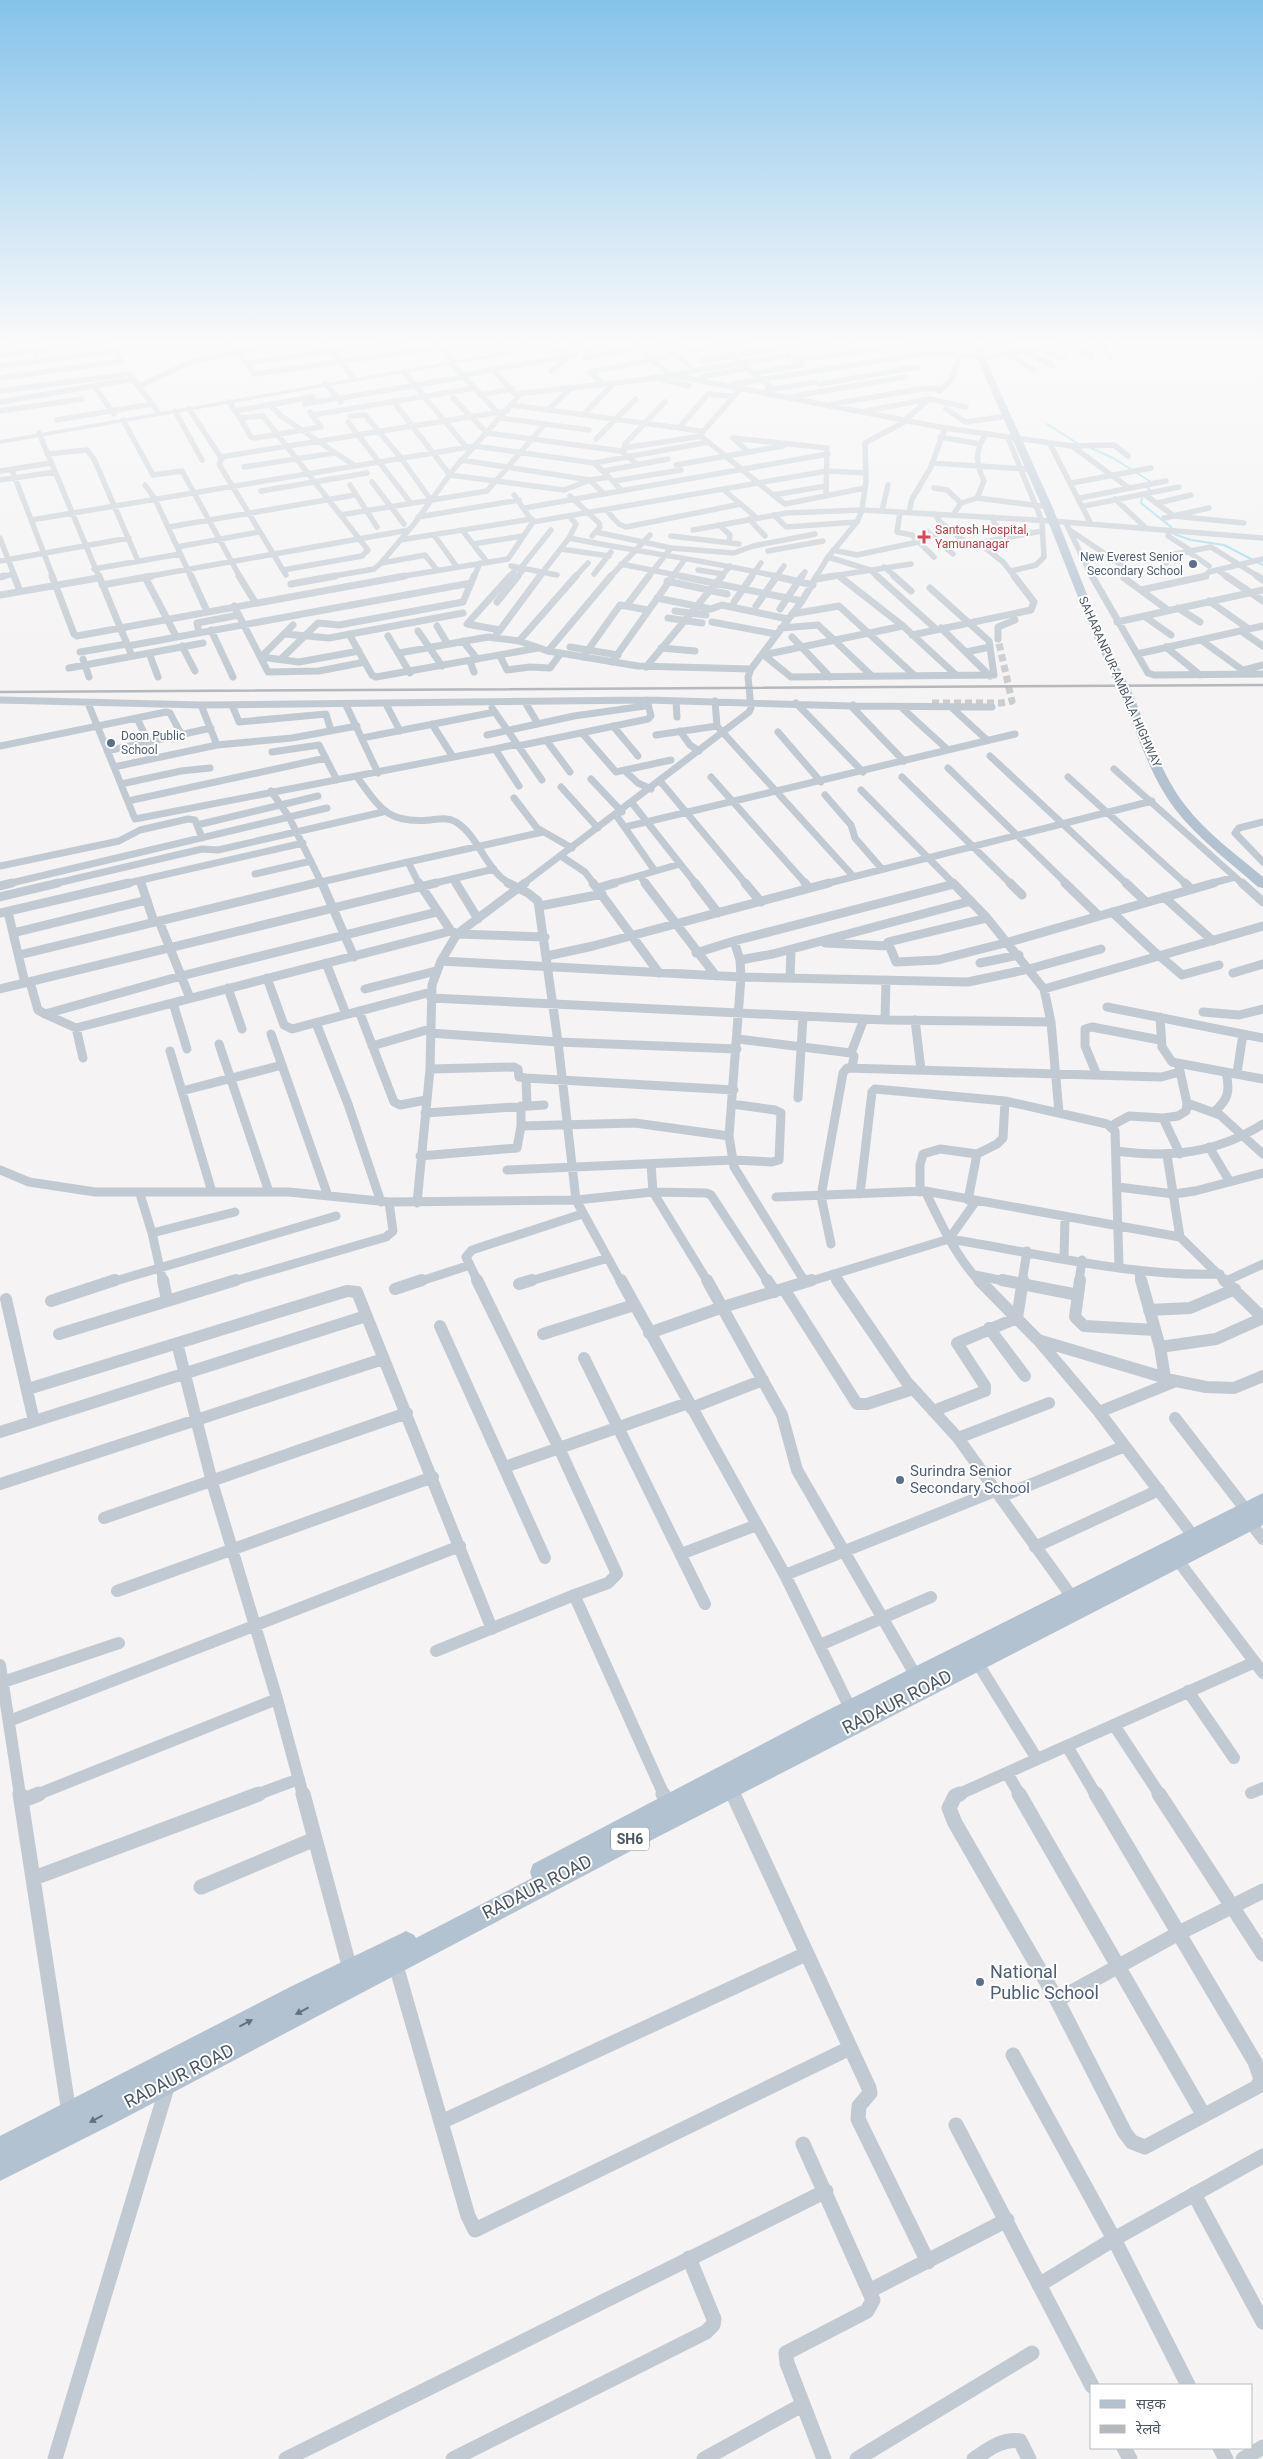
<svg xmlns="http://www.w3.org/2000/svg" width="1263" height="2459" viewBox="0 0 1263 2459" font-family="Roboto,'Noto Sans Devanagari',sans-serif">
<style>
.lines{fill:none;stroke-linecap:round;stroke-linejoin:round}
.stream{stroke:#90daee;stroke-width:2}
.street-tunnel{stroke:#caccce;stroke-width:7;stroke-dasharray:7 4;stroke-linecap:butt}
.street-far4{stroke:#c1cad2;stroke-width:5.5}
.street-far3{stroke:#c1cad2;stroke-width:7}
.street-far2{stroke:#c1cad2;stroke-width:9}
.street-far1{stroke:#c1cad2;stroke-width:12}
.street{stroke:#c1cad2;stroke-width:15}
.secondary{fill:#c1cbd6;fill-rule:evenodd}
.primary{fill:#b3c2d1;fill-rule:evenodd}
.rail{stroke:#b5b8bd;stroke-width:2.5}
.primary-bridge{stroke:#b3c2d1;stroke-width:11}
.oneway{fill:#64717d}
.health-dot{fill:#e0444e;stroke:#fff;stroke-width:2}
.service-dot{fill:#5c6f8a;stroke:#fff;stroke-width:2}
.labels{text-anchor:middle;stroke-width:4;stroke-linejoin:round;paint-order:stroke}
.far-health-label{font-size:12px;fill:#be3a42;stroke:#fff;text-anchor:start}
.far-service-label{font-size:12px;fill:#4e5e75;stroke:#fff;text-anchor:end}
.far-street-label{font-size:12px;fill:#4a5661;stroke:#fff}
.shield{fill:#fff;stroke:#808990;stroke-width:1}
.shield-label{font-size:14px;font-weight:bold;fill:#4a5661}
.service-label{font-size:15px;fill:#4e5e75;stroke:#fff;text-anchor:start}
.near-street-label{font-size:18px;fill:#4a5661;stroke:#fff}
.near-service-label{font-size:18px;fill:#4e5e75;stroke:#fff;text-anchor:start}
</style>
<rect width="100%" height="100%" fill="#f5f3f3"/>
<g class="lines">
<path class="stream" d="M1064 361 1071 339
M1047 424 1080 445
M1091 448 1113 458 1151 482 1147 486 1150 491
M1142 497 1141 503 1171 527 1174 534 1191 540 1224 545 1263 565"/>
<path class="street-tunnel" d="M932 703H1001L1012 701 998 639"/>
<path class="street-far4" d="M29 339 36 355
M227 339 255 374 441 347
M323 339 353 378
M434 339 454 361
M519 339 526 346
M550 339 555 344
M626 339 671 375 945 428 1072 446 1114 445 1128 456
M711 339 773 389
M848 339 863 349
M1100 339 1110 357
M1115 339 1120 352
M577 342 592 357
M1075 342 1074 347 1092 357
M0 346 47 339
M978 347 1020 339
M544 348 572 354
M1042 348 1062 359
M671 351 690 366
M686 351 755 339
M1025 351 1053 366
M1007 354 1034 370
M0 355 110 341 121 361 0 378
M584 358 685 339
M981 358 1094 339
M795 360 921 343H977
M701 361 838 339
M247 363 414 339
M452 364 501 416
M0 366 114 351
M551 371 567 358
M404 372 467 448
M755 373 802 365
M463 375 575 355
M700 377 749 368
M656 378 689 386
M325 383 341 402
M603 384 590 372 676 355
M734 384 927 353 980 356
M819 384 918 367
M94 386 114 414
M139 386 193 361 254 349
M741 388 700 435 773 495 785 504 865 488
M767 390 816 382
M0 391 129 374 158 412
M939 391 951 380 960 355
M517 394 641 380 788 355
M480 395 512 389
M795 396 905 377
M453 398 487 433 621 451 638 465
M393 401 450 475 564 490 590 480 609 477 622 491
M0 402 134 379
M229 402 240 418 263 416 368 550 362 556 283 570
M305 404 465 377
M833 404 921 389 943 388
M270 405 281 416 355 466
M512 405 701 431
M189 409 222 459 219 464 286 575
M946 409 966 422 1007 416
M548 410 571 388
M0 411 82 399
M175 411 202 460
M235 411 313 397
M866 411 929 399 966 407
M584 414 614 383
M313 415 475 388
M350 416 365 415 401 458 430 499
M240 418 251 437 255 438 321 427 310 412
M501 418 589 430
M57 420 152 404
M123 420 153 475 182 471 240 577
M904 421 928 400
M348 422 410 502
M679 428 708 394 731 396
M39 433 99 577
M940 437 980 444
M1008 438 1042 521 1044 557 1036 565 1011 571
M596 439 636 399
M1050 444 1091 524
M1072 446 1129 488
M624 448 702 436
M624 451 625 444 665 402
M748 452 733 438 827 448 826 496
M47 454 87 450 94 459 138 561
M220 457 507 411
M461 460 590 480 604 494
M932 463 1026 469
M676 465 783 446
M244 467 334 453
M12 470 53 577
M0 471 51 463
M604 471 668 459
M609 477 594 463 709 442
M0 480 55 472
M614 481 681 470
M372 482 404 524
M1072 483 1151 468
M145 485 155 499 191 577
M350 485 377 527
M934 488 947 490 961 503
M724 490 757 518
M261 491 367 473
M1144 494 1174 516 1244 523
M773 495 826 486
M570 496 599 523 600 527 592 536
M977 498 1041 506
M1080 498 1166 481
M1115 499 1147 529
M1158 503 1191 495
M1084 506 1179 487
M525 508 828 454
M607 511 619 524 626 527 741 504
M882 511 888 485
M900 512 897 532 912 535 934 557
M909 512 912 499 931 467 945 428
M935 514 939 521 969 545 1010 537 995 524 992 517
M340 515 487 491 545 424
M774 515 786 527 857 522
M953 515 961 503 977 498 984 481C976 464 974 451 986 434
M418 517 519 500
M1164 518 1209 508
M749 519 765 536
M31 520 475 446 594 463
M533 522 827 471 866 473
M1066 523 1092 577
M719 525 730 535 729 543
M169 527 355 495
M462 530 487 562
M693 530 787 513 862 510 1052 521 1263 538
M1170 530 1168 536 1190 550
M927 531 953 554
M1071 531 1135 574
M596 532 671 548
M434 535 457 567
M671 536 739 544
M1010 537 1042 531
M0 538 15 577
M569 538C639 552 710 561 780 577
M400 540 532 519
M979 543 1003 562 1015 577
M473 544 523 536
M177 547 259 532
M561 549 609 556
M833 550 857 555 918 542
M768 551 823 541
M1187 551 1209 566
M828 557 870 570 878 577
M0 561 129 538
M382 563 425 555 437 570
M1166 563 1165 556 1211 547 1259 577
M621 564 686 577
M511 566 557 575
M884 567 896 577
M94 569 180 554
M520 569 551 530
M698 570 723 574
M1217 570 1228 577
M594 574 611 552
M838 575 841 577
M0 577 14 574
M145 577 409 530
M328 577 374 569 380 564 414 524 453 470 511 405 518 397 493 370
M398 577 508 559 533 522 514 495
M474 577 480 563
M509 577 516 569
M517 577 523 570
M539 577 569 538 576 524 570 517
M575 577 588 563
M610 577 650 535
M648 577 671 548 734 553 753 546 815 534
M672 577 685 559
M721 577 730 566
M751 577 761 563
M776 577 784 566
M801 577 805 572
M816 577 828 557 857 522 862 510 866 481 865 443 906 421
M826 577 911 564
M1203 577 1209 572 1263 559"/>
<path class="street-far3" d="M14 576 20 591
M52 576 74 634 77 636 405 576
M99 576 132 656
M191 576 207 611
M239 576 255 602
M680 576 802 601
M774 576 813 585
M839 576 903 626 956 675
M877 576 936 629
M894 576 911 591
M1092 576 1148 673 1154 675 1263 674
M1226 576 1263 601
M1257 576 1263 580
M0 577 4 576
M145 577 176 636
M1124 578 1168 610
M816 579 834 576
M667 581 727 594
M291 584 335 576
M102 585 152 576
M1141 590 1206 576
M0 595 98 578
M657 598 711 609 722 605 788 619
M1209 601 1249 629
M497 602 518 576
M734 602 752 576
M627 605 649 576
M234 606 268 672 319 671 365 662
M756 606 777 576
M1178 608 1200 622
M780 609 802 576
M675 611 706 615
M792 614 839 606 914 675
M1144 616 1171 635
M668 618 702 623
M712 622 776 634
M1117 622 1263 590
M437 626 447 643
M781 628 818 625 872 676
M941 628 990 676
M211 630 233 677
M500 630 467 624 510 576
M418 631 442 666
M1241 631 1263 646
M199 632 197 623 239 615
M285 634 329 638 463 613
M349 634 372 675 376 677 538 648
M912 635 1031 610 1034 602 1014 576
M388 636 410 673
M792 637 830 677
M494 638 540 576
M998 639V627L1015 620
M1201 640 1248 674
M463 641 477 659
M519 641 576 576
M128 646 471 583
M182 646 195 671
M570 647 618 655
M1166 647 1200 675
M661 648 695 651
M548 651 611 576
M80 652 127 644
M966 652 990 647
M149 653 158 677
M399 653 488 637 519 641 548 651 638 666 751 669
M1137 654 1263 626
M763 655 903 626
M500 656 507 670 530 667 550 668 561 653
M765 656 791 677 994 675 989 641 930 588
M261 657 299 662 359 651
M261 657 293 625
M583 657 620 605 648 610
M83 659 89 677
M281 659 318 623 339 625 463 602 474 576
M470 661 474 672
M612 662 673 576
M646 667 722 576
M69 668 203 643
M1244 670 1263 665
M0 700 201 705 647 700 851 706 992 707
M676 701 677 717
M715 701 717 726 853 876
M525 702 538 724
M88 703 135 819 495 749
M796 703 863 772
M386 704 400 731
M201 705 217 745
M232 705 239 722 326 714 331 731
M346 705 378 773
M853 705 851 706 904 761
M901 707 948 750
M951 707 987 740
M492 708 542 780
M137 718 148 742
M432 724 453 757
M613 726 638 756
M680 731 690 745 699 751
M778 732 821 782
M582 733 616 772 671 760
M487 735 574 716 645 706
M656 735 717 726
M362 738 495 712
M546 740 570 772
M517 744 495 749 519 786
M0 746 166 712 170 713 181 734
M518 746 648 719 651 716 647 700
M107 751 211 728
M272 752 319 745 337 780
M990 756 1127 884
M114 767 217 745 292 738 357 726
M948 768 1067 884
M1114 769 1243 884
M625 771 638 783 651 789
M357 777C380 808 387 824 430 820 439 819 447 817 456 822 480 837 485 871 511 884
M711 777 806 884
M902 777 1011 884
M1068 777 1186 884
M591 779 622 812
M660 781 746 884
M121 784 181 771 210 768
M561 787 598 828
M861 790 954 884
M271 791 289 817 321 882 408 862 419 884
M825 795 851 825 855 838 882 869
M514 798 537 828 572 848
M128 801 326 758
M632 803 696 884
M616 815 655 871
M1263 822 1239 828 1235 833 1263 862
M197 825 318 796
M625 827 1015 734
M561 856 585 872 594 884
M408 862 543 832
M0 866 119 841 140 830 188 819 195 820 202 838
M255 874 311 861
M640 876 646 884
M454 880 457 884
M140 881 141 884
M7 884 327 808
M53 884 202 849 218 850 383 812
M124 884 303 843
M311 884 321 882 322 884
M431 884 494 869
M523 884 749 712 751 708 748 677 751 669 802 601 817 576
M610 884 680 864
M825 884 1152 801
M1209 884 1235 877"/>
<path class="street-far2" d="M141 883 154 922
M322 883 354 957
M419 883 451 931
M456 883 478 919
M508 883 528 893 538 901 558 1042 576 1200 621 1282
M593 883 659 973
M645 883 716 976
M695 883 718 913
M745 883 761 902
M805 883 809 888
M953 883 987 918 1044 989 1051 1022 1059 1113
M1010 883 1022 895
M1065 883 1099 916
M1126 883 1146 902
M1185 883 1191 889
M1242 883 1263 902
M0 886 12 883
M598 888 615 883
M0 897 58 883
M1164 897 1213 941
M540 906 602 894
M8 912 25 983
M1112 912 1160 957
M0 913 129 883
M987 918 888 942 896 962 938 960 1009 942 1214 883
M159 921 190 998
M13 933 147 900
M734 941 740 960 741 977 729 1136 734 1167 805 1282
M825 943 889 946
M696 953 734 941 954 884
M19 955 316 883
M547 956 593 946 829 883
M1161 957 1182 975 1219 965
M740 960 773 954 971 901
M441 961 741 977 968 982 1029 969 1101 949
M326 963 346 1014
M980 963 1019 955
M1233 973 1263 964
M267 978 284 1025 292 1029 431 992
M790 978 791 950
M30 982 38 1010 45 1014 181 976 437 912
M228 988 242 1029
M0 989 436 883
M365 989 436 971
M1044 989 1263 926
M431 998 885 1020 1051 1022
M173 1003 187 1049
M1107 1007 1263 1038
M359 1011 394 1102 400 1105 426 1100
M1203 1012 1239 1015 1263 1009
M45 1014 76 1028 83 1058
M1160 1017 1162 1047 1172 1062 1263 1079
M885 1020 886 980
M915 1020 921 1070
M316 1023 348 1104 381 1202
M76 1028 451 931 457 934 545 937
M430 1033 558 1042 737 1049
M271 1034 328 1196
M738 1039 851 1053 854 1056 852 1068
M219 1044 269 1192
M372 1046 430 1029
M170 1051 212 1192
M851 1053 864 1019
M1179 1067 1187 1103 1186 1111 1178 1116 1163 1118 1180 1154
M430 1069 514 1067 518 1069 519 1077 526 1078 734 1090
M1237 1073 1243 1034
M1097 1075 1085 1046V1029L1092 1027 1160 1040
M526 1078 527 1106
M182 1091 282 1065
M798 1098 803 1017
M1187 1103 1220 1115 1263 1154
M1214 1112C1229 1099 1230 1091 1226 1072
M425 1113 544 1105
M521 1126 635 1123 729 1136
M1111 1126 1129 1116 1163 1118
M1209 1147 1230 1182
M1116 1151C1170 1158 1215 1154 1263 1124
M1167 1155 1180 1237 1226 1282
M420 1156 517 1148 521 1126V1106
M651 1164 653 1192 708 1282
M0 1170 29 1182 95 1192H289L389 1202 576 1200 653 1192 706 1193 711 1195 768 1282
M507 1170 733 1160 772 1162 779 1160 781 1113 775 1110 732 1104
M1118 1187 1174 1194 1195 1191 1263 1173
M925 1191C941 1223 955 1256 980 1282
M920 1192V1165L923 1154 940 1149 977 1154
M140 1194 152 1233 163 1282
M860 1194 872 1092 875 1089 1005 1101 1107 1124 1115 1131 1119 1267
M776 1197 925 1191 1180 1237
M968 1200 977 1154 997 1144 1003 1138 1005 1101
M976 1201 949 1239C1037 1253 1131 1277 1220 1274
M417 1203 430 1069 432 985 441 961 457 934 525 883
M152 1233 235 1212
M831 1244 821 1196 843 1073 847 1068 1161 1077 1180 1072
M1064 1257 1065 1218
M1138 1270 1141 1282
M833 1274 838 1282
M975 1275 1009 1282
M1226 1281 1263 1264
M112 1282 336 1216
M231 1282 386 1237 393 1231 389 1202
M418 1282 470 1265
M478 1282 466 1257 472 1250 582 1214
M527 1282 608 1258
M808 1282 949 1239
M1022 1282 1027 1251
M1079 1282 1082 1260"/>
<path class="street-far1" d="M163 1280 167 1300
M477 1280 559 1448 617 1574 608 1583 572 1596
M621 1280 785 1575 851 1710
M707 1280 782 1415 797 1470 916 1676
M767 1280 775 1292
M804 1280 805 1282
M837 1280 906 1381 958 1438 1072 1597
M979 1280 1038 1340 1176 1381 1206 1387 1234 1388 1263 1376
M1002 1280 1078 1295
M1080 1280 1075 1317 1084 1326 1155 1330
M1141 1280 1160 1347 1165 1378
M1224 1280 1263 1318
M519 1284 532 1280
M395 1289 422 1280
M784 1289 857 1404H867L913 1389
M6 1299 34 1421
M51 1301 115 1280
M1149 1310 1190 1308 1235 1289
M440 1326 545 1558
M989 1328 1025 1376
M649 1333 723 1307 812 1280
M59 1334 236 1280
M543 1334 634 1305
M1039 1341 1099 1412 1194 1537
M177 1343 212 1482 277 1699 303 1795
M1160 1347 1216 1339 1263 1318
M584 1358 705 1604
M28 1389 347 1291 357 1292 492 1629
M691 1408 763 1380
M933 1411 985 1391V1386L957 1343 1017 1318 1023 1280
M1099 1412 1176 1381
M1175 1418 1246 1510
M0 1432 366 1316
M958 1438 1049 1403
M505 1467 688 1403
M0 1484 383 1359
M1000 1497 1125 1446
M104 1518 407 1413
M1250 1522 1263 1539
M1035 1547 1159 1490
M681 1554 757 1525
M1176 1558 1263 1673
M785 1575 995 1491
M117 1591 433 1477
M820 1645 931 1597
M436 1651 572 1596 576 1599 664 1795
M977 1662 1037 1759
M0 1665 20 1795
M3 1682 119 1643
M1188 1691 1234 1758
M9 1721 460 1546
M1114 1725 1160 1795
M1067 1746 1096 1795
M1007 1773 1020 1795
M729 1785 734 1795
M1251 1793 1263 1788
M36 1795 277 1699
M256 1795 299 1779
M957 1795 1255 1662"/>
<path class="street" d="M20 1794 69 2113
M303 1794 350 1969
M663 1794 668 1804
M733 1794 869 2088 870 2093 859 2106 858 2119 928 2262
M960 1794 955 1796 949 1808 955 1823 1057 2000 1125 2133 1132 2142 1145 2147 1257 2087 1261 2079 1255 2062 1096 1794
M1019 1794 1203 2114
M1159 1794 1263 1954
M21 1801 39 1794
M34 1878 259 1794
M201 1887 315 1839
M395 1962 468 2216 475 2230 850 2048
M1057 2000 1179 1933 1263 1891
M1013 2055 1114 2239 1188 2385
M441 2122 806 1954
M956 2125 1092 2386
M803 2144 873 2300 867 2311 786 2353 787 2363 824 2459
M1194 2194 1263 2322
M1039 2285 1114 2239 1263 2156
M869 2291 1007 2220
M1124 2448 1130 2459
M1220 2448 1226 2459
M55 2459 168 2084
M286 2459 826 2191
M453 2459 706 2332 713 2325 714 2319 689 2258
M704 2459 802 2405
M857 2459 1032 2353
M974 2459C988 2450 1002 2438 1020 2441L1029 2459
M1243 2459 1263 2447"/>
<path class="secondary" d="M471 339H492L529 346 525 348Z
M580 339H597L0 444V440Z"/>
<path class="primary" d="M973 339H981L984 356 1052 506 1105 640 1121 673 1120 675H1112L1095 640 1042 506 976 356Z
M1127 692 1133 695C1148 731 1160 773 1185 805 1206 833 1236 854 1263 877V888L1258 887C1230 862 1198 839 1175 809 1150 776 1137 733 1121 695Z
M1263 1493V1525L646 1843 117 2122 0 2181V2136L292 1986 398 1935 406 1931 414 1935 416 1938 532 1878 530 1872 533 1864 816 1716Z"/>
<path class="rail" d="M0 692 1263 685"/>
<path class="primary-bridge" d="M1116 673 1127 695"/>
</g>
<defs><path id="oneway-solid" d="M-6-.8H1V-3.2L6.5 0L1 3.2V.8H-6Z" transform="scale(1.25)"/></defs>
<g class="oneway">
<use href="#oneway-solid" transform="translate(302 2011) rotate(152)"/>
<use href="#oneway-solid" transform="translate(246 2023) rotate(-28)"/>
<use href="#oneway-solid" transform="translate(96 2119) rotate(152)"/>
</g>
<linearGradient id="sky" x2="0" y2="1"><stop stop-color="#85c3ea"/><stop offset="0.5" stop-color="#fafafa"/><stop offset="1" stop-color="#fafafa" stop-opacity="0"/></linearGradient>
<rect width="1263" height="684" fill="url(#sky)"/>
<path class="health-dot" d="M921.5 529.5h5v5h5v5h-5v5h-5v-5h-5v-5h5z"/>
<g class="service-dot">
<circle cx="1193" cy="564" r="5"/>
<circle cx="111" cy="743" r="5"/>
<circle cx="900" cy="1480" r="5"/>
<circle cx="980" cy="1982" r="5"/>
</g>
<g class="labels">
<g class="far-health-label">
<text x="935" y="534">Santosh Hospital,<tspan x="935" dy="14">Yamunanagar</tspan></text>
</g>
<g class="far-service-label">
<text x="1183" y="561">New Everest Senior<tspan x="1183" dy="14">Secondary School</tspan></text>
<text x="121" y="740" text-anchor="start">Doon Public<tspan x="121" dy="14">School</tspan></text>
</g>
<g class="far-street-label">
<text transform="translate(1120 682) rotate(66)" y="4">SAHARANPUR-AMBALA HIGHWAY</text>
</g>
<rect class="shield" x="611" y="1827.5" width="38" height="23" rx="4"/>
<g class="shield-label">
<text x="630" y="1844">SH6</text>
</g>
<g class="service-label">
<text x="910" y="1476">Surindra Senior<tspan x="910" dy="17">Secondary School</tspan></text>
</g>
<g class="near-street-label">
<text transform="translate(897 1702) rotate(-27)" y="6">RADAUR ROAD</text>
<text transform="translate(537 1887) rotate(-27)" y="6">RADAUR ROAD</text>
<text transform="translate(179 2076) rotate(-27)" y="6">RADAUR ROAD</text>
</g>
<g class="near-service-label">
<text x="990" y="1978">National<tspan x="990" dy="21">Public School</tspan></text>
</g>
</g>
<rect x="1090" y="2384" width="162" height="65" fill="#ffffff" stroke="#b7bbc0"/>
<rect x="1100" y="2400" width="25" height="8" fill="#b3c2d1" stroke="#b7bbc0"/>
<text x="1136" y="2409" font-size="15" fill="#4a5661">सड़क</text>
<rect x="1100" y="2425" width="25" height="8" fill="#b5b8bd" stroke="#b7bbc0"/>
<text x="1136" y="2434" font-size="15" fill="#4a5661">रेलवे</text>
</svg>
